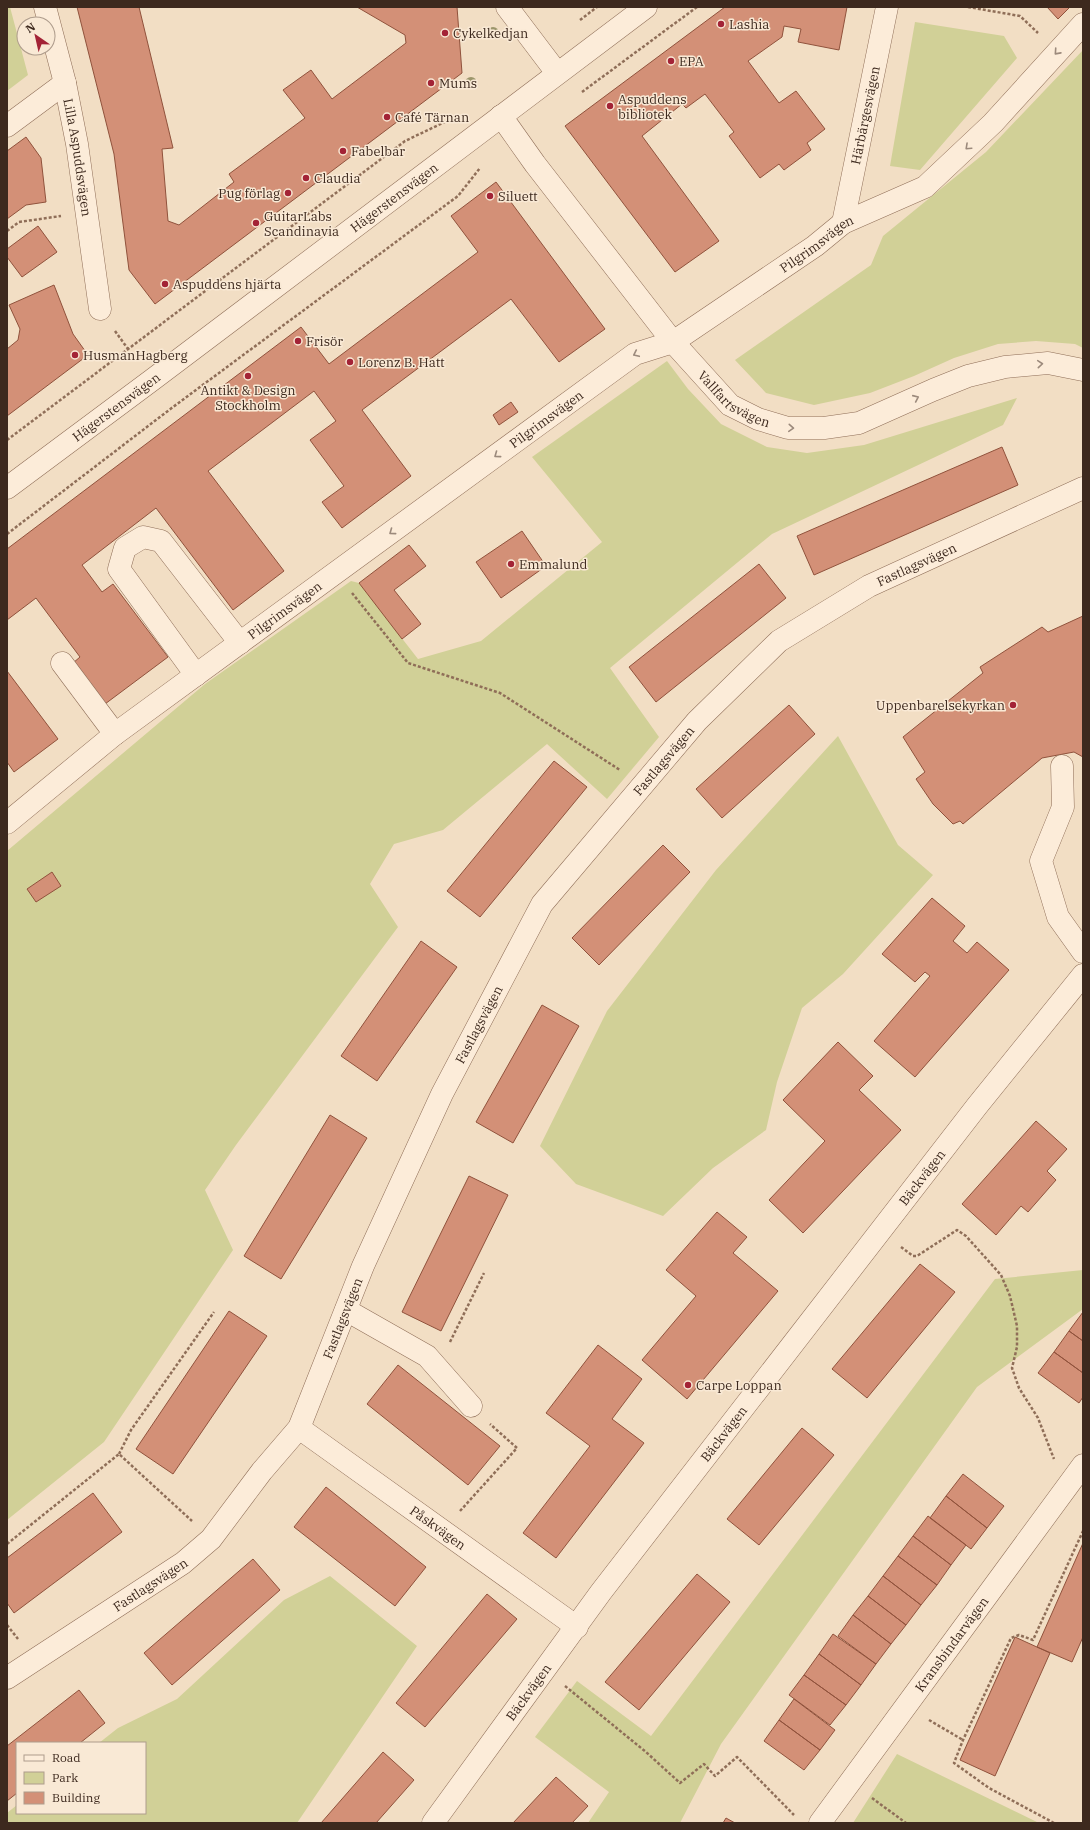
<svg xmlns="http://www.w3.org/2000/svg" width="1090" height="1830" viewBox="0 0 1090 1830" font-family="'IBM Plex Serif',serif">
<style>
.green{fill:#d1d097}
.building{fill:#d39077;stroke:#90523c}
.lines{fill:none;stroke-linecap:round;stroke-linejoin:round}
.minor-casing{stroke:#8f6e58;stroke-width:23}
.path{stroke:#8f6e58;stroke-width:2.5;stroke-dasharray:3 2;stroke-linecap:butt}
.minor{stroke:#fcecd9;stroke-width:22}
.tree{fill:#9c966b}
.oneway{stroke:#9c8a7c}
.poi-dot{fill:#a32336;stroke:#f9e9d5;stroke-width:1.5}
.labels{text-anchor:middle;stroke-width:3;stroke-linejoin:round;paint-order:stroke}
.poi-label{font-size:13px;fill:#3d291e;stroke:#f9e9d5;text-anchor:start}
.street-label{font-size:13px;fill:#3d291e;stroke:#f9e9d5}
</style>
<rect width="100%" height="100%" fill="#f2dec4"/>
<path class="green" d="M7 7H10L28 75 7 91Z
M915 22 1004 36 1017 58 920 170 890 166Z
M1083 50V348L1075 344 1036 341 998 344 954 358 914 376 870 393 814 405 766 393 735 360 871 265 883 236 986 152Z
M667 361 688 389 721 424 767 447 807 453 864 445 1017 398 1003 425 772 534 610 668 659 737 607 799 547 744 443 830 394 844 370 884 398 927 236 1145 205 1190 233 1250 104 1442 7 1520V851L205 684 351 581 359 583 418 659 481 641 602 542 532 457Z
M838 736 898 845 933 875 843 974 802 1008 777 1082 766 1130 713 1168 663 1216 576 1184 540 1146 607 1011 716 870Z
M1083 1270V1309L977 1387 721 1744 680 1823H588L609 1792 535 1737 577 1681 651 1736 995 1279Z
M330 1576 417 1646 297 1823H7V1813L17 1805V1813H145V1743H99L118 1728 177 1699 284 1600Z
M897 1754 1039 1823H853Z"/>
<path class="building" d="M77 7H139L173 148 162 149 168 221 179 225 234 182 229 174 305 118 283 90 311 70 332 99 406 43 405 35 357 7H457L462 73 155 304 129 270 114 154Z
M725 7H847L839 50 798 42 801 29 784 26 782 37 748 61 779 103 796 91 825 129 807 143 811 150 784 170 779 164 760 178 729 136 734 132 705 94 686 108 682 104 642 136 719 241 675 272 565 126Z
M1047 7H1070L1058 19Z
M26 137 41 158 46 202 26 205 7 219V151Z
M496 182 605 329 559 362 511 299 362 410 411 476 342 528 322 502 344 486 310 440 336 421 314 391 208 471 284 571 233 610 156 508 82 565 102 592 113 584 168 657 105 704 73 663 80 657 36 598 7 620V549L301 327 329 364 478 252 451 216Z
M38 226 57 252 22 277 7 257V249Z
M54 285 73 334 88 355 7 416V349L18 340 20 329 9 305Z
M511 402 518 412 499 425 493 415Z
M1002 447 1018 485 814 575 797 536Z
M522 531 546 566 501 598 476 562Z
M409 545 426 566 394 590 421 624 402 639 359 583Z
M759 564 786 598 656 702 629 667Z
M1083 616V757L1074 752 1042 758 963 824 960 821 953 824 933 804 916 779 925 772 903 737 983 673 980 667 1042 627 1048 632Z
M7 671 58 739 14 772 7 762Z
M789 705 815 734 722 818 696 789Z
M554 761 587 787 480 917 447 891Z
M663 845 690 872 599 965 572 938Z
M52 872 61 886 36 902 27 889Z
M932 898 965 926 953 941 967 953 977 942 1009 970 915 1077 874 1041 930 976 925 972 915 982 882 954Z
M421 941 457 967 377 1081 341 1056Z
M542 1005 579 1026 513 1143 476 1122Z
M838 1042 873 1076 859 1090 901 1130 803 1233 769 1200 825 1141 783 1100Z
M330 1115 367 1138 281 1279 244 1256Z
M1036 1121 1067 1149 1047 1171 1056 1180 1028 1212 1021 1206 996 1235 962 1204Z
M469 1176 508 1195 441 1331 402 1312Z
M717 1212 747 1237 733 1253 778 1291 687 1399 642 1360 696 1296 666 1270Z
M920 1264 955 1292 867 1398 832 1369Z
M229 1311 267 1336 173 1474 136 1449Z
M1083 1312V1341L1069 1331Z
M1069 1331 1083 1341V1373L1054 1352Z
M598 1345 642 1379 612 1419 644 1443 556 1558 523 1533 590 1446 546 1413Z
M1054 1352 1083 1373V1397L1079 1403 1038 1373Z
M398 1365 500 1446 468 1485 367 1404Z
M802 1428 834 1455 759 1545 727 1519Z
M963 1474 1004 1506 987 1528 946 1496Z
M326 1487 426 1567 395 1606 294 1527Z
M93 1493 122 1532 14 1613 7 1603V1558Z
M946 1496 987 1528 971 1549 930 1518Z
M928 1516 966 1545 951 1565 913 1536Z
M913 1536 951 1565 937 1585 898 1556Z
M1083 1543V1637L1072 1662 1037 1647Z
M898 1556 937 1585 921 1605 883 1576Z
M253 1559 280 1590 172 1685 144 1653Z
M697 1574 730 1602 639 1710 605 1682Z
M883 1576 921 1605 906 1625 868 1596Z
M487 1594 517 1619 425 1727 396 1703Z
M868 1596 906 1625 891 1644 853 1615Z
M853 1615 891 1644 876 1664 838 1636Z
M833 1634 876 1664 861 1685 819 1654Z
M1015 1637 1050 1653 995 1776 960 1760Z
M819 1654 861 1685 846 1705 804 1675Z
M804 1675 846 1705 830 1725 789 1695Z
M79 1690 105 1723 80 1743H17V1793L7 1801V1746Z
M794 1699 835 1730 820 1750 779 1720Z
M779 1720 820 1750 804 1770 764 1741Z
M383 1752 414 1780 376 1823H321Z
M556 1777 588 1806 572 1823H513Z
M726 1818 735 1823H723Z"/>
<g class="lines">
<defs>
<g id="minor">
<path id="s1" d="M45 7 65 83 77 144 100 309"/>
<path d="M507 7 557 73"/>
<path id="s2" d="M501 116 535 164 673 342 730 405 758 419 788 428H824L859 423 933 390 968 376 1005 367 1048 363 1083 370"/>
<path d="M7 126 65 83"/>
<path id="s3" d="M843 223 887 7"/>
<path id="s4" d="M7 488 152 380 646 7"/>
<path d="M62 663 115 734"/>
<path d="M196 675 119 569 125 548 143 537 161 541 240 643"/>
<path d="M1062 766 1063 807 1041 861 1058 917 1083 952"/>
<path id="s5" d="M7 823 115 734 635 354 673 342 815 246 843 223 925 187 993 123 1083 24"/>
<path d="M346 1310 427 1356 471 1406"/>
<path id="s6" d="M299 1428 577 1627"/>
<path id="s7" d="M7 1678 183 1563 211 1539 262 1471 299 1428 363 1266 442 1094 542 904 697 721 779 641 869 586 1083 488"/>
<path id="s8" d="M433 1823 601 1592 977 1106 1083 975"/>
<path id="s9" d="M820 1823 1083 1465"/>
</g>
</defs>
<use href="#minor" class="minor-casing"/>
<path class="path" d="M968 7 1020 16 1038 33
M580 20 597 7
M582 92 697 7
M7 231 19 222 61 216
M115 331 128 349
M7 440 405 141 449 120
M7 534 173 407 458 196 480 168
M352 593 408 663 500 693 620 770
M901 1247 913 1256H917L957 1230 966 1236 1001 1275 1010 1296 1017 1326V1347L1012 1368 1019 1388 1038 1418 1054 1459
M450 1342 484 1273
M119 1454 131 1430 214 1312
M460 1511 517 1448 490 1424
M7 1544 119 1454 192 1521
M7 1625 18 1639
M565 1686 646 1752 680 1783 704 1764 715 1776 737 1757 794 1815
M929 1720 963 1740
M872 1798 906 1823
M1054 1823 989 1788 954 1763 963 1740 1011 1638 1019 1635 1033 1640 1083 1531"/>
<use href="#minor" class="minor"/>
</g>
<g class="tree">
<circle cx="493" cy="33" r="6"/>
<circle cx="471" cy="83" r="6"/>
</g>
<defs><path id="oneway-chevron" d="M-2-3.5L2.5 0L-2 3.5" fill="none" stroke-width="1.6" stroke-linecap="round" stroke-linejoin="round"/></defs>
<g class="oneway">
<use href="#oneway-chevron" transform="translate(1057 52) rotate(132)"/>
<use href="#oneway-chevron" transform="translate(968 147) rotate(137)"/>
<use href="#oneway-chevron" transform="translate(636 354) rotate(155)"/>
<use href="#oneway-chevron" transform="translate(1040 364) rotate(-5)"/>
<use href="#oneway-chevron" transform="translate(916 398) rotate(-24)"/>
<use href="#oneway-chevron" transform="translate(791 428) rotate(4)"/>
<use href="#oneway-chevron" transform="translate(497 455) rotate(144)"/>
<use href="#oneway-chevron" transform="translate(392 532) rotate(144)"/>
</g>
<g class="poi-dot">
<circle cx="721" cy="24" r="4"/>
<circle cx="445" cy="33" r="4"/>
<circle cx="671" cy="61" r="4"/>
<circle cx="431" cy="83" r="4"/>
<circle cx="610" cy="106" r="4"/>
<circle cx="387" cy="117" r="4"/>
<circle cx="343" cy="151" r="4"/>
<circle cx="306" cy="178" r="4"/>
<circle cx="288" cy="193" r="4"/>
<circle cx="490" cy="196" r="4"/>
<circle cx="256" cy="223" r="4"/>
<circle cx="165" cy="284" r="4"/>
<circle cx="298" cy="341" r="4"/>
<circle cx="75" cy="355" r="4"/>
<circle cx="350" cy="362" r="4"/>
<circle cx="248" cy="376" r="4"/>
<circle cx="511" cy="564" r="4"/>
<circle cx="1013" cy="705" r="4"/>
<circle cx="688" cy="1385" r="4"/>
</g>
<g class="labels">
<g class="poi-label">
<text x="729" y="29">Lashia</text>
<text x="453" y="38">Cykelkedjan</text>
<text x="679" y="66">EPA</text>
<text x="439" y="88">Mums</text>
<text x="618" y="104">Aspuddens<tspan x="618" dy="15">bibliotek</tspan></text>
<text x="395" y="122">Café Tärnan</text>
<text x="351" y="156">Fabelbar</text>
<text x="314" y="183">Claudia</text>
<text x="280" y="198" text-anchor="end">Pug förlag</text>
<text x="498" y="201">Siluett</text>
<text x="264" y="221">GuitarLabs<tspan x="264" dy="15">Scandinavia</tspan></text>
<text x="173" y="289">Aspuddens hjärta</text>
<text x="306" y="346">Frisör</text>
<text x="83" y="360">HusmanHagberg</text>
<text x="358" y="367">Lorenz B. Hatt</text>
<text x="248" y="395" text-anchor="middle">Antikt &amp; Design<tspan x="248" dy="15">Stockholm</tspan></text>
<text x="519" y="569">Emmalund</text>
<text x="1005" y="710" text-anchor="end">Uppenbarelsekyrkan</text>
<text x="696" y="1390">Carpe Loppan</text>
</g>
<g class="street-label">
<text dy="5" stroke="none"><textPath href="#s3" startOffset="110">Härbärgesvägen</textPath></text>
<text dy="5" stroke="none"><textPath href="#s1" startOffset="154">Lilla Aspuddsvägen</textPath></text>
<text dy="5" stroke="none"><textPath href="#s4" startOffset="484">Hägerstensvägen</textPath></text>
<text dy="5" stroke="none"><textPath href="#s5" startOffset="998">Pilgrimsvägen</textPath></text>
<text dy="5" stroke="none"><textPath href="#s2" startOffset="369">Vallfartsvägen</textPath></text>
<text dy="5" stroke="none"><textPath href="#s4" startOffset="136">Hägerstensvägen</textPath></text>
<text dy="5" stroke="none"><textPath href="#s5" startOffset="674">Pilgrimsvägen</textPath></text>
<text dy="5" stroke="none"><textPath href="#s7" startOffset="1479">Fastlagsvägen</textPath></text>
<text dy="5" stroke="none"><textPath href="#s5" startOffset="350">Pilgrimsvägen</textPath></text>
<text dy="5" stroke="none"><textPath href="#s7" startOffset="1155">Fastlagsvägen</textPath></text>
<text dy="5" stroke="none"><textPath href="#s7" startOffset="831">Fastlagsvägen</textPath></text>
<text dy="5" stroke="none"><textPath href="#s8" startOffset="810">Bäckvägen</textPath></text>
<text dy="5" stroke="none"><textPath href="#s7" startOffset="507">Fastlagsvägen</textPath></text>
<text dy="5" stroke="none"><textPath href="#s8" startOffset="486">Bäckvägen</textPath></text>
<text dy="5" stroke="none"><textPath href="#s6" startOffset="171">Påskvägen</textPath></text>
<text dy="5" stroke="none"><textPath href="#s7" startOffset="171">Fastlagsvägen</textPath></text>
<text dy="5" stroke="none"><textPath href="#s9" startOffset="222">Kransbindarvägen</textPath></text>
<text dy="5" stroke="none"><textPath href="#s8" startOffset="162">Bäckvägen</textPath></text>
</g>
</g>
<rect width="1090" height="1830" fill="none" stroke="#3d291e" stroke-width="16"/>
<rect x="16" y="1742" width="130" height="72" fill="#f9e9d5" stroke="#ae9c8c"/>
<rect x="24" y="1755" width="20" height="6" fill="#fcecd9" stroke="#ae9c8c"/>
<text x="52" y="1762" font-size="12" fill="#3d291e">Road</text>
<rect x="24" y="1772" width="20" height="12" fill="#d1d097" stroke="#ae9c8c"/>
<text x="52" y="1782" font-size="12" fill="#3d291e">Park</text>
<rect x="24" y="1792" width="20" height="12" fill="#d39077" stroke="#ae9c8c"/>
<text x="52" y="1802" font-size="12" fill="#3d291e">Building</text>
<g transform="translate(36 36) rotate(326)"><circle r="19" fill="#f9e9d5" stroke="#ae9c8c"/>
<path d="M0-3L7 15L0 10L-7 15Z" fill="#a32336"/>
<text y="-6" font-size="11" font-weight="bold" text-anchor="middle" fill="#3d291e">N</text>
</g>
</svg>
